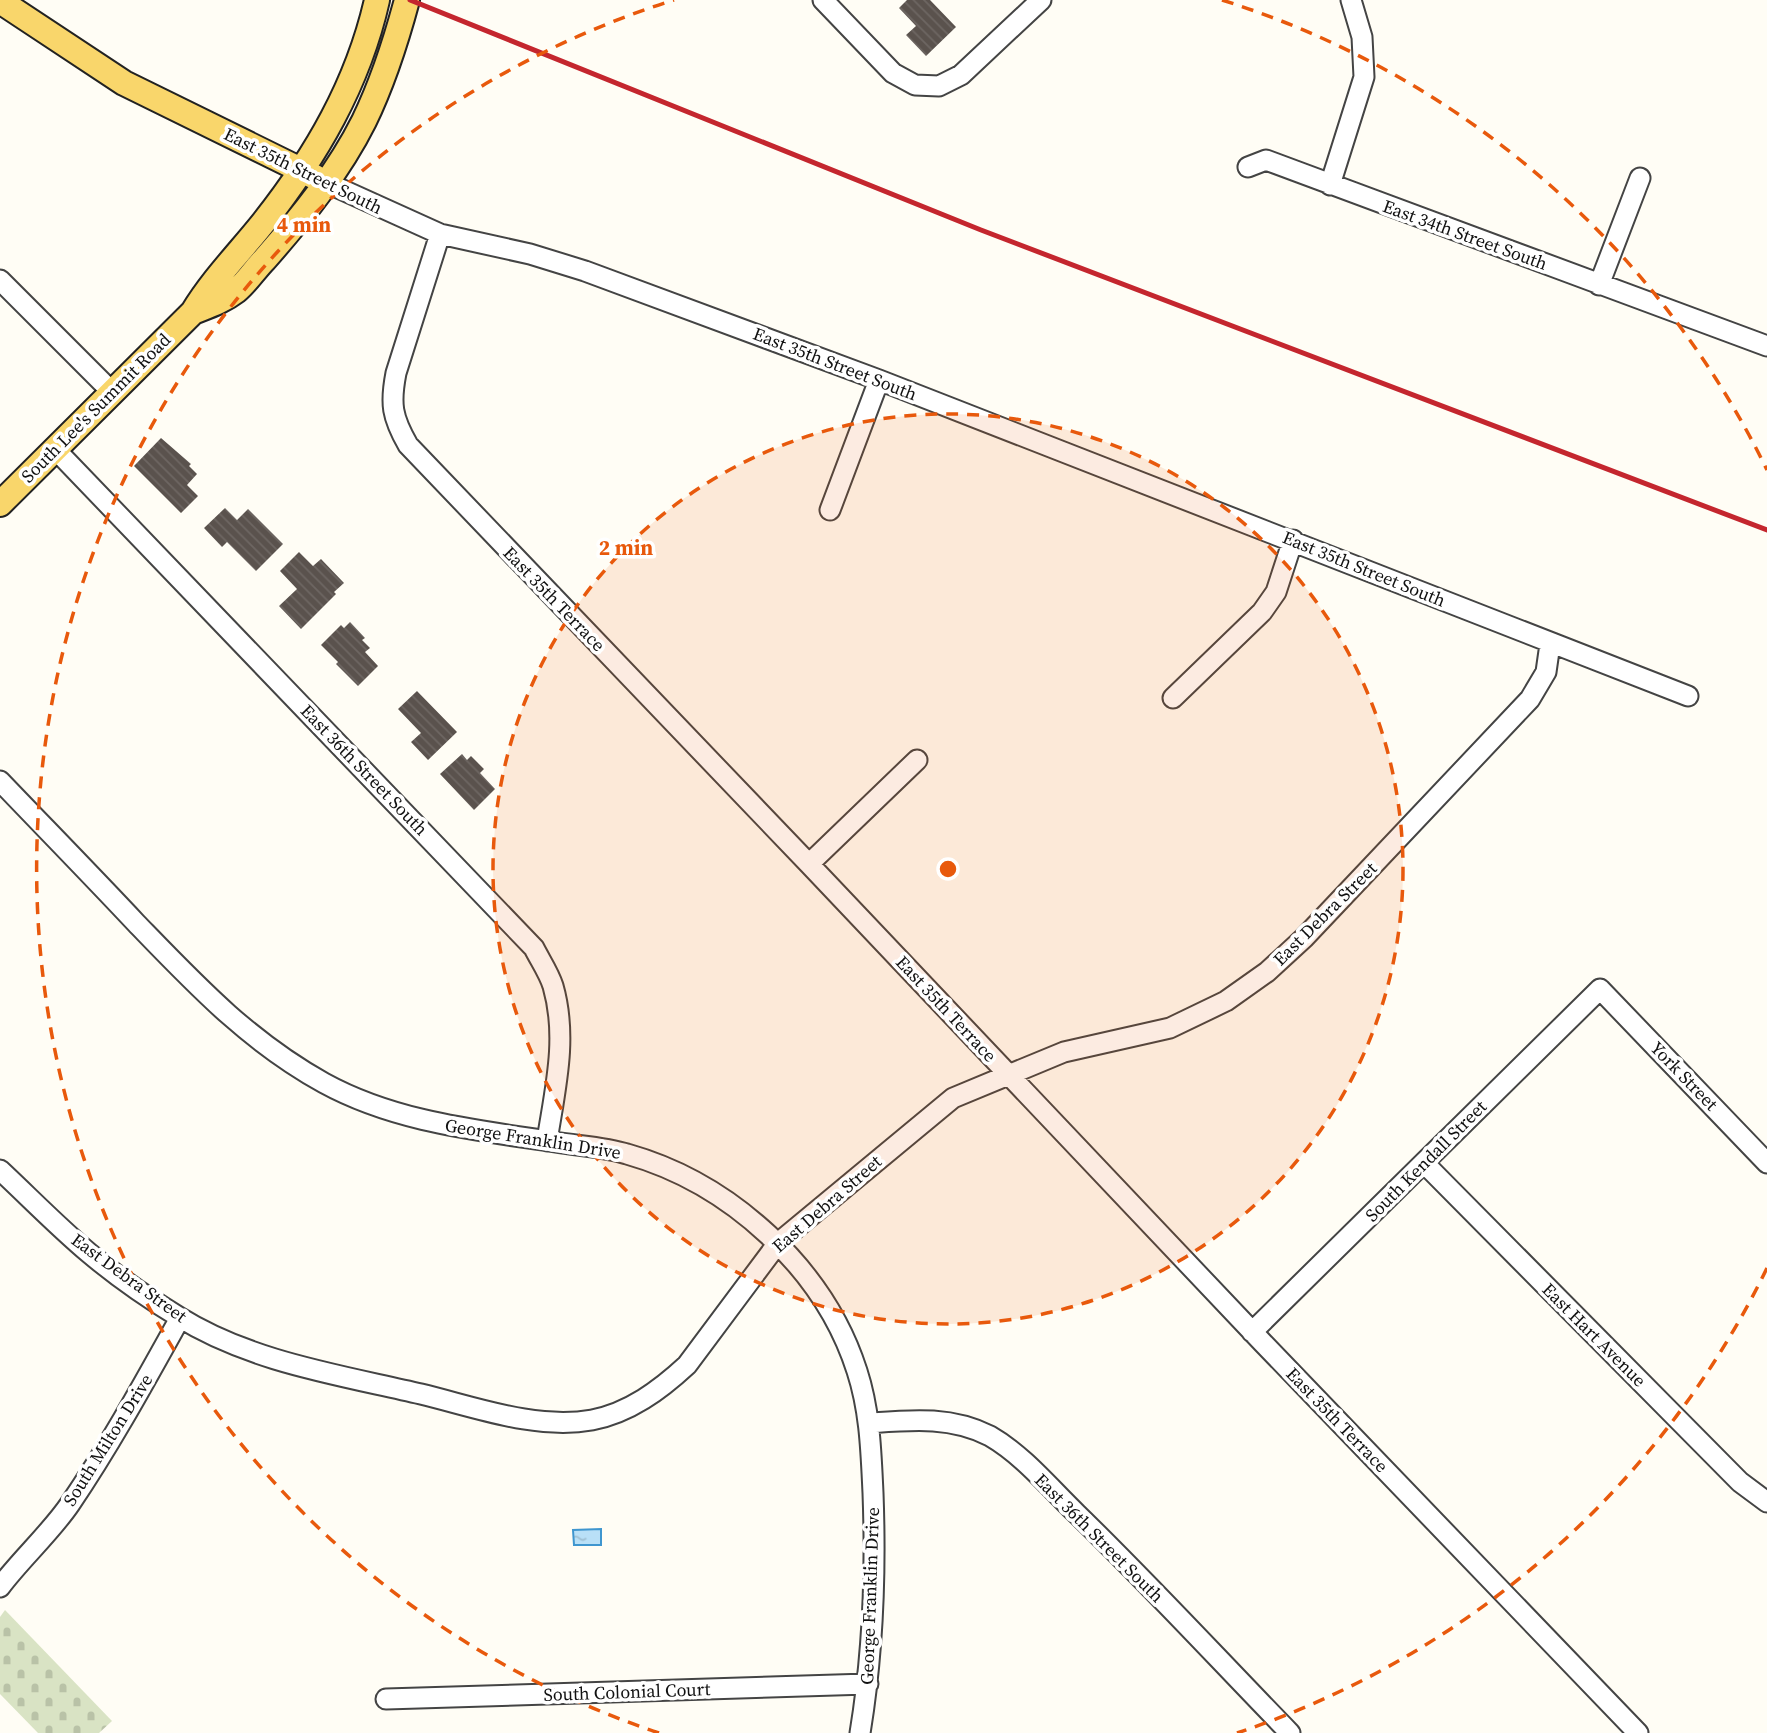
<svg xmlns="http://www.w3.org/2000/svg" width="1767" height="1733" viewBox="0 0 1767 1733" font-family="'Source Serif 4',serif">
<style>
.cemetery{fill:url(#cemetery-stones)}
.water{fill:url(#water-ripples);stroke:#3f96cf;stroke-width:2}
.building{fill:url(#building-back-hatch)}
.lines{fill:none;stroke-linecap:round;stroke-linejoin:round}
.minor-casing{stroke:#444;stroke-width:23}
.major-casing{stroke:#222;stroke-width:28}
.minor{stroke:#fff;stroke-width:19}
.major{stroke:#f9d66b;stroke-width:24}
.rail{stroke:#c4262e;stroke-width:5}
.ring{fill:none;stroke:#e8590c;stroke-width:3.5;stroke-dasharray:12 9}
.labels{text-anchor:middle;stroke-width:7;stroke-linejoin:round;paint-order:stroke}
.street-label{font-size:18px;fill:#111;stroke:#fff}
.centre{fill:#e8590c;stroke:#fff;stroke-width:3.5}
.ring-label{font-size:21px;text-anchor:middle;font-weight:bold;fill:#e8590c;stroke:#fff;stroke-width:7;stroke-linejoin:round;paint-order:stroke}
</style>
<defs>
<pattern id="cemetery-stones" width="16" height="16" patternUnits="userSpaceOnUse" patternTransform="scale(1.75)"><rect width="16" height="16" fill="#d9e3c4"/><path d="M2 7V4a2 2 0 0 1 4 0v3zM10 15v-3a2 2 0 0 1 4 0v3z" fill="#b9c2a7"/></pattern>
<pattern id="water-ripples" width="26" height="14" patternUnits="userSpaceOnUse" patternTransform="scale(1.75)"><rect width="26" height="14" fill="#b9e0f7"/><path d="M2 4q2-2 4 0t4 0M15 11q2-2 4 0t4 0" fill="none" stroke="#9ebfd3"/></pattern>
<pattern id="building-back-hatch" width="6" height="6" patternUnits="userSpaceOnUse" patternTransform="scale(1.75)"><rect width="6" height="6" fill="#5a524d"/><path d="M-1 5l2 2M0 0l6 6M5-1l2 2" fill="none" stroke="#6d6662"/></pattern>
</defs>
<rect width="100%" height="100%" fill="#fffdf5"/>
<path class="cemetery" d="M5 1610 112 1721 99 1733H38L0 1694V1617Z"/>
<path class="water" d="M601 1529V1545H574L573 1530Z"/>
<path class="building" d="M907 0H930L956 27 926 56 906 35 916 26 899 8Z
M161 438 191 464 189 466 197 474 187 485 198 496 181 513 134 466Z
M225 508 237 520 248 509 283 544 256 571 227 542 222 547 204 528Z
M299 552 313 566 321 559 344 583 334 592 336 594 301 629 279 606 297 589 280 571Z
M350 622 365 638 362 640 370 648 365 652 378 666 358 686 336 664 338 662 321 645 341 625 344 628Z
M417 691 457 732 428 760 411 742 421 733 398 709Z
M462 754 467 760 471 756 484 769 480 773 495 789 474 810 440 774Z"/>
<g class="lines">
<defs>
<path id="minor" d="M823 0 893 73 915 85 939 86 961 75 1041 0
M1248 167 1266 160 1767 346
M325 182 440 234 530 254 585 271 879 380 1688 696
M1330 185 1364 77 1362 37 1351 0
M440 234 396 373C390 404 392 417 408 445L809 864 1263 1343 1638 1733
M0 280 112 392
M1599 285 1640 178
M55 449 534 948C540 960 549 973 553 986 568 1038 555 1089 547 1141
M830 510 879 380
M1173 698 1262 612 1276 592 1293 540
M0 781C45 828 91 875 136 923 195 984 248 1041 324 1083 395 1122 476 1130 555 1142 579 1146 605 1147 627 1154 730 1183 824 1268 857 1371 870 1411 871 1451 873 1493 876 1573 873 1654 860 1733
M809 864 917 760
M1424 1163 1740 1482 1767 1502
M0 1170C29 1197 58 1227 89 1253 114 1274 151 1300 179 1317 251 1362 340 1375 421 1394 475 1407 536 1430 592 1420 629 1413 660 1390 687 1365L778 1243 953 1098 1064 1052 1170 1028 1226 1001 1267 972 1304 938 1530 699 1546 672 1550 644
M1252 1332 1600 989 1767 1163
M870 1423C911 1420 951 1416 990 1436 1023 1455 1050 1488 1077 1514 1150 1585 1219 1660 1290 1733
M0 1587C21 1559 51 1532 70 1504 110 1445 145 1381 180 1318
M386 1699 868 1684"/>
<path id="major" d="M0 1 124 83 315 177
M193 312C208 306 223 301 236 291 247 282 255 269 265 259 302 217 339 171 364 121 383 82 396 41 407 0
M0 504 193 312C213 279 239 253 263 223 316 156 358 84 377 0"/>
</defs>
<use href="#minor" class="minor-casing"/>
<use href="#major" class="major-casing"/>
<use href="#minor" class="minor"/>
<use href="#major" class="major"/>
<path class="rail" d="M410 0 981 230 1767 530"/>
</g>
<circle cx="948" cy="869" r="455" fill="#e8590c" fill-opacity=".12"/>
<g class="ring">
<circle cx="948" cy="869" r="455"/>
<path d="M1767 1268A911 911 0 0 1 1237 1733M659 1733A911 911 0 0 1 674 0M1222 0A911 911 0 0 1 1767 470"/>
</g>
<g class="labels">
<g class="street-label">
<text transform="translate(303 171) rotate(26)" y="6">East 35th Street South</text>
<text transform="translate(1465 235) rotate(20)" y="6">East 34th Street South</text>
<text transform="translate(835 364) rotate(21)" y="6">East 35th Street South</text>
<text transform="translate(96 408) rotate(-45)" y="6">South Lee's Summit Road</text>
<text transform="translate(1364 569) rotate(22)" y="6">East 35th Street South</text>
<text transform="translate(554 599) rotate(46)" y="6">East 35th Terrace</text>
<text transform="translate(364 770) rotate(46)" y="6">East 36th Street South</text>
<text transform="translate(1325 914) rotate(-45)" y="6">East Debra Street</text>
<text transform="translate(946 1009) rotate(47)" y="6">East 35th Terrace</text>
<text transform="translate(1684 1076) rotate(46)" y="6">York Street</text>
<text transform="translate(533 1139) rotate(9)" y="6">George Franklin Drive</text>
<text transform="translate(1426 1161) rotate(-45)" y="6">South Kendall Street</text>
<text transform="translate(827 1204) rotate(-41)" y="6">East Debra Street</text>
<text transform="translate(129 1278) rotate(36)" y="6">East Debra Street</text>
<text transform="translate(1594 1335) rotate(45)" y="6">East Hart Avenue</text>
<text transform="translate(1337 1420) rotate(46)" y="6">East 35th Terrace</text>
<text transform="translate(108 1440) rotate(-58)" y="6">South Milton Drive</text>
<text transform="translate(1099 1538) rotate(45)" y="6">East 36th Street South</text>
<text transform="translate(870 1596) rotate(-88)" y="6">George Franklin Drive</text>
<text transform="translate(627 1692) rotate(-2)" y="6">South Colonial Court</text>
</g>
</g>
<circle cx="948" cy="869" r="10" class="centre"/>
<g class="ring-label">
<text x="304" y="232">4 min</text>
<text x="626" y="555">2 min</text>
</g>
</svg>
